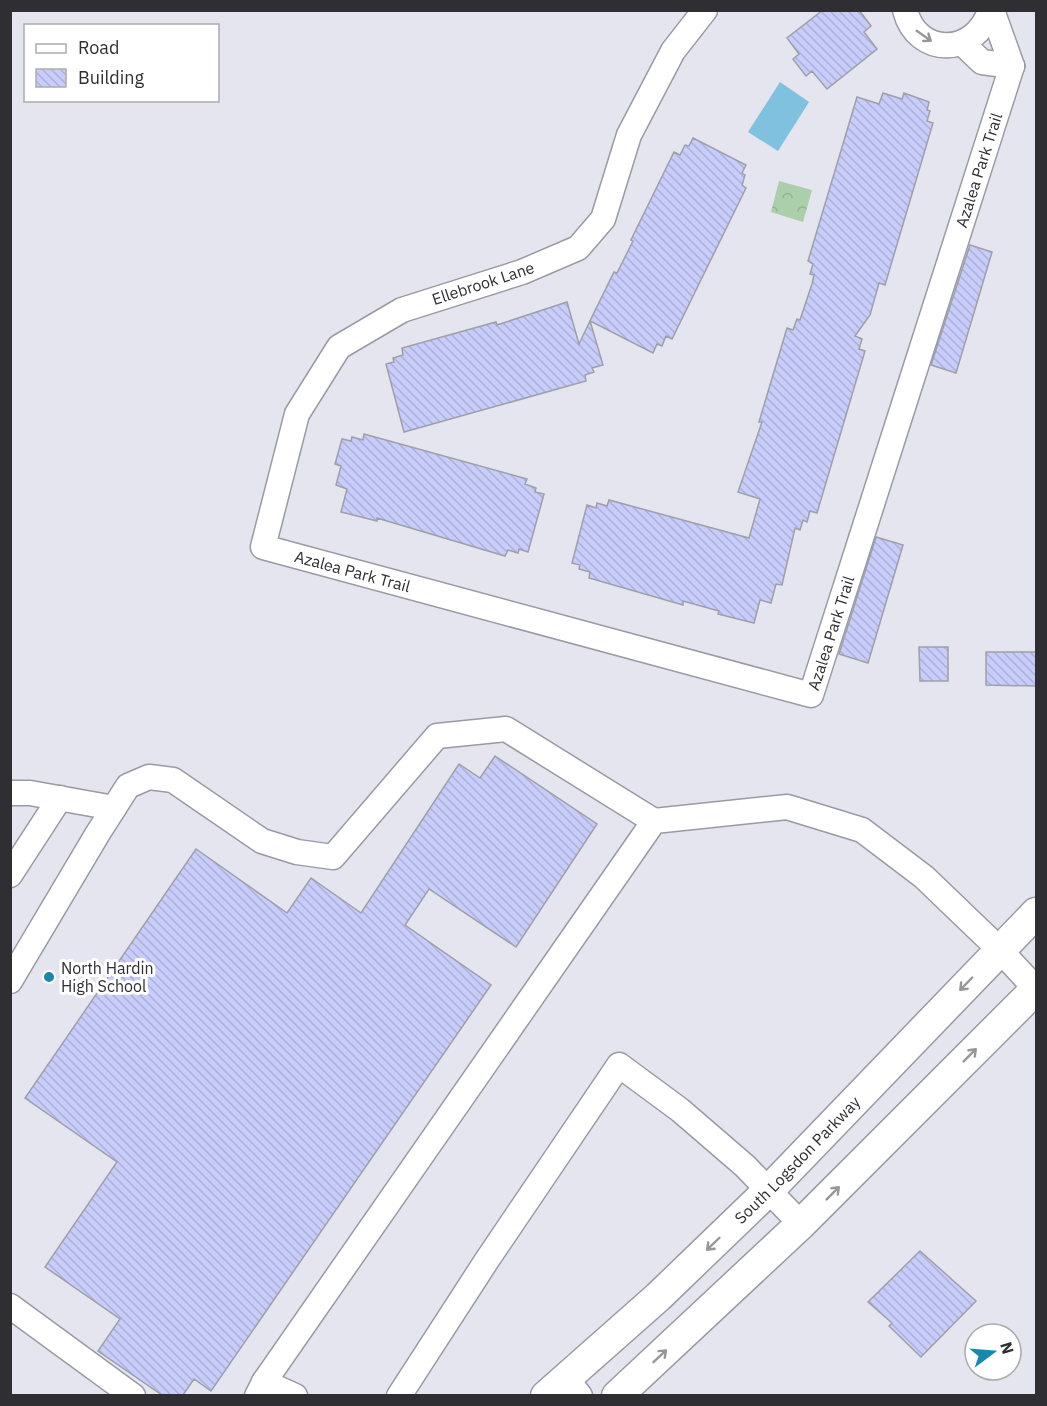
<svg xmlns="http://www.w3.org/2000/svg" width="1047" height="1406" viewBox="0 0 1047 1406" font-family="'IBM Plex Sans',sans-serif">
<style>
.park{fill:url(#park-crowns)}
.water{fill:#7fc1de}
.building{fill:url(#building-back-hatch);stroke:#9e9fa8;stroke-width:1.5}
.lines{fill:none;stroke-linecap:round;stroke-linejoin:round}
.minor-casing{stroke:#999aa3;stroke-width:27}
.major-casing{stroke:#999aa3;stroke-width:33}
.minor{stroke:#fff;stroke-width:24}
.major{stroke:#fff;stroke-width:30}
.oneway{stroke:#979799}
.poi-dot{fill:#1889ae;stroke:#fff;stroke-width:2}
.labels{text-anchor:middle;stroke-width:6;stroke-linejoin:round;paint-order:stroke}
.street-label{font-size:16px;fill:#2f2f33;stroke:#fff}
.poi-label{font-size:16px;fill:#2f2f33;stroke:#fff;text-anchor:start}
</style>
<defs>
<pattern id="park-crowns" width="20" height="18" patternUnits="userSpaceOnUse" patternTransform="scale(1.5)"><rect width="20" height="18" fill="#aacfaa"/><path d="M2 6a3 3 0 1 1 6 0M12 15a3 3 0 1 1 6 0" fill="none" stroke="#93b293"/></pattern>
<pattern id="building-back-hatch" width="6" height="6" patternUnits="userSpaceOnUse" patternTransform="scale(1.5)"><rect width="6" height="6" fill="#c8ccfa"/><path d="M-1 5l2 2M0 0l6 6M5-1l2 2" fill="none" stroke="#acb0d7"/></pattern>
</defs>
<rect width="100%" height="100%" fill="#e4e5ee"/>
<path class="park" d="M779 181 812 190 803 222 771 212Z"/>
<path class="water" d="M780 82 809 102 778 151 748 132Z"/>
<path class="building" d="M823 10H859L871 26 864 32 877 49 827 89 812 71 806 76 793 59 799 54 787 38Z
M883 93 902 99 904 93 929 102 927 110 930 111 927 121 933 123 885 285 879 283 870 315 855 336 862 339 859 349 865 351 817 513 810 511 807 522 803 520 800 530 795 528 782 585 776 584 771 603 760 600 754 623 718 614 719 611 683 601V605L589 578 590 572 579 569 580 565 572 563 587 505 596 508 597 503 607 506 609 500 749 538 760 499 738 492 762 422H759L787 328 793 330 797 319 800 320 812 284 814 275 810 274 813 264 808 261 857 97 879 104Z
M693 138 746 165 742 173 745 175 742 185 746 188 672 339 666 336 662 346 657 344 653 353 590 321 614 272 617 273 633 241 631 240 674 152 680 155 685 145 689 146Z
M970 245 992 252 956 373 931 365Z
M567 302 579 344 590 321 603 365 592 368 594 372 585 375 586 381 404 432 386 364 394 362 393 358 403 355 402 348 496 322 497 325Z
M364 434 527 479 525 484 536 488 535 492 544 494 528 552 519 549 518 553 508 550 505 556 377 518V521L341 512 347 489 336 485 341 466 335 464 342 439 351 441 352 437 363 440Z
M876 537 903 545 868 663 839 654Z
M919 647H948V681H920Z
M986 652H1036V686L986 685Z
M495 756 597 824 516 947 429 889 405 925 491 985 211 1391 194 1379 183 1395H162L98 1351 120 1319 45 1267 117 1162 25 1098 196 849 287 913 311 878 361 913 459 764 480 778Z
M920 1251 976 1301 921 1357 889 1326 892 1323 868 1302Z"/>
<g class="lines">
<defs>
<g id="minor">
<path id="s1" d="M705 10 673 51 629 135 603 219 578 248 522 272 402 310 339 347 297 414 263 547 811 695 1012 66"/>
<path d="M905 10C917 58 976 56 990 10"/>
<path d="M992 10 1012 66"/>
<path d="M962 43 982 62 1012 66"/>
<path d="M10 793H30L114 808"/>
<path d="M10 875 60 798"/>
<path d="M10 981 98 833 128 786 149 777 173 780 262 841 297 852 333 857 437 736 506 729 654 821"/>
<path d="M10 1306 133 1396"/>
<path d="M567 1379 580 1396"/>
<path d="M264 1382 295 1396"/>
<path d="M257 1396 264 1382 654 821 787 807 862 830 924 877 1000 950 1036 989"/>
<path d="M399 1396 487 1260 619 1065 680 1110 745 1166 801 1224"/>
</g>
<g id="major">
<path id="s2" d="M546 1396 658 1297 769 1190 1036 913"/>
<path d="M617 1396 801 1224 1036 989"/>
</g>
</defs>
<use href="#minor" class="minor-casing"/>
<use href="#major" class="major-casing"/>
<use href="#minor" class="minor"/>
<use href="#major" class="major"/>
</g>
<defs><path id="oneway-shaft" d="M-6 0H5M1.5-3L5.5 0L1.5 3" fill="none" stroke-width="1.6" stroke-linecap="round" stroke-linejoin="round" transform="scale(1.5)"/></defs>
<g class="oneway">
<use href="#oneway-shaft" transform="translate(924 36) rotate(35)"/>
<use href="#oneway-shaft" transform="translate(966 984) rotate(134)"/>
<use href="#oneway-shaft" transform="translate(970 1055) rotate(-45)"/>
<use href="#oneway-shaft" transform="translate(833 1193) rotate(-45)"/>
<use href="#oneway-shaft" transform="translate(713 1244) rotate(136)"/>
<use href="#oneway-shaft" transform="translate(660 1356) rotate(-43)"/>
</g>
<circle class="poi-dot" cx="49" cy="977" r="6"/>
<g class="labels">
<g class="street-label">
<text dy="6" stroke="none"><textPath href="#s1" startOffset="1868">Azalea Park Trail</textPath></text>
<text transform="translate(483 283) rotate(-18)" y="6">Ellebrook Lane</text>
<text dy="6" stroke="none"><textPath href="#s1" startOffset="842">Azalea Park Trail</textPath></text>
<text dy="6" stroke="none"><textPath href="#s1" startOffset="1382">Azalea Park Trail</textPath></text>
<text dy="6" stroke="none"><textPath href="#s2" startOffset="345">South Logsdon Parkway</textPath></text>
</g>
<g class="poi-label">
<text x="61" y="974">North Hardin<tspan x="61" dy="18">High School</tspan></text>
</g>
</g>
<rect width="1047" height="1406" fill="none" stroke="#2f2f33" stroke-width="24"/>
<rect x="24" y="24" width="195" height="78" fill="#ffffff" stroke="#acacad" stroke-width="1.5"/>
<rect x="36" y="44" width="30" height="9" fill="#ffffff" stroke="#acacad" stroke-width="1.5"/>
<text x="78" y="54" font-size="18" fill="#2f2f33">Road</text>
<rect x="36" y="69" width="30" height="18" fill="url(#building-back-hatch)" stroke="#acacad" stroke-width="1.5"/>
<text x="78" y="84" font-size="18" fill="#2f2f33">Building</text>
<g transform="translate(993 1352) rotate(74)"><circle r="28" fill="#ffffff" stroke="#acacad" stroke-width="1.5"/>
<path d="M0-4.5L10 22L0 15L-10 22Z" fill="#1889ae"/>
<text y="-9" font-size="16" font-weight="bold" text-anchor="middle" fill="#2f2f33">N</text>
</g>
</svg>
